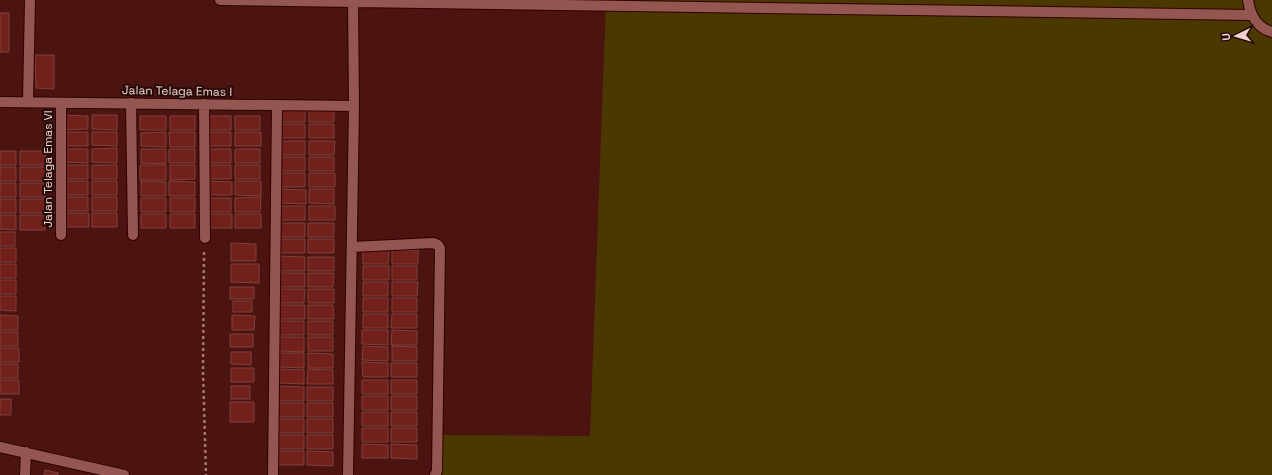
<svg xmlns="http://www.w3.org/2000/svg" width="1272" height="475" viewBox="0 0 1272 475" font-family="'Space Grotesk',sans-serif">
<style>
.green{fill:#4b3700}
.building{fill:#71201c;stroke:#7e423c}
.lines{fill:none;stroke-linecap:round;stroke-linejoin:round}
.minor-casing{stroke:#2e0000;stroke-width:12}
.path{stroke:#a37671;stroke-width:2.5;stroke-dasharray:3 3;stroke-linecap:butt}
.minor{stroke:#945650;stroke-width:10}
.labels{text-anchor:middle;stroke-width:4;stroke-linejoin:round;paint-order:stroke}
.street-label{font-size:12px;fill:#f5d1cc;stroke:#220a08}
</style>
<rect width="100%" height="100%" fill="#4b1411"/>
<path class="green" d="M606 0H1272V475H441L442 435 590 436Z"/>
<path class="building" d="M0 13H9V52H0Z
M35 55H54V89L36 88Z
M280 108H305V122H280Z
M309 108H334V122H309Z
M62 115 88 116V129L62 130Z
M92 115H117V130L92 129Z
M140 116H166V130H140Z
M170 116H195V130H170Z
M206 116H231V130H206Z
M235 116H260V130H235Z
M280 124H305V138H280Z
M309 124H334V138H309Z
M63 132H88V146H63Z
M92 132H117V146L92 145Z
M166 132V147L141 146V133Z
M169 132H195V147H170Z
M206 132H231V146H206Z
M235 132H261V146H235Z
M280 141H305V155H280Z
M309 141H335L334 155H309Z
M117 148V163L92 162V149Z
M63 149H88V163L63 162Z
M141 149H166V164L141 163Z
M169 149H195V163H169Z
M206 149H231V163H206Z
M235 149H260V163H235Z
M0 151H16V165H0Z
M20 151H45V165H20Z
M280 157H305V171H280Z
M309 157H334V171H309Z
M62 165H88V179H63Z
M92 165H117V179H92Z
M140 165H166V180H140Z
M170 165H195V179L170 180Z
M206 165H231V179H206Z
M235 165H260V179H235Z
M0 167H16V181H0Z
M20 167H45V181H20Z
M280 173H305V187H280Z
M309 173H335V187H309Z
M63 181H88V195H63Z
M92 181H117V195H92Z
M141 181 166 182V196H141Z
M169 181 195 182V196H169Z
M206 181 232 182V195H206Z
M235 181H261V196L235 195Z
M0 183H16V197H0Z
M20 183H45V197H20Z
M280 189 306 190V204L280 203Z
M309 189H334V204L309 203Z
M63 197H88V211H63Z
M92 197H117V211H92Z
M261 197 260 212H235V198Z
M141 198H166V212H141Z
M170 198H195V212H170Z
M206 198H231V212H206Z
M0 199H16V213H0Z
M20 199H46V213H20Z
M280 206H305V220H280Z
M309 206H335V220H309Z
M63 213H89V227H63Z
M92 213H117V227H92Z
M141 214H166V228H141Z
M170 214H195V228H170Z
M206 214H232V228H206Z
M235 214H261V228H235Z
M0 215H16V230L0 229Z
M20 215H45V230H20Z
M279 223H305V237H279Z
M308 223H334V237H308Z
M0 232H15V246H0Z
M279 239H305V253H279Z
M308 239H334V253H308Z
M231 243 256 244V261H231Z
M0 248H16V262H0Z
M363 250H389L388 264H363Z
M392 250H418V264H392Z
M279 256 305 257V271H279Z
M308 257H334V271H308Z
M0 264H16V278H0Z
M231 264H259V283L231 282Z
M363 266H389V280H363Z
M392 266H417V280H392Z
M279 273H305V287H279Z
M308 273H334L333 287H308Z
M0 280H16V294H0Z
M363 282H388V296H363Z
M392 282H418L417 296H392Z
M230 287H254V299H230Z
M279 289H305L304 303H279Z
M308 289H334V303H308Z
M0 296H16V311L0 310Z
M363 298H388V312H363Z
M392 298H417V312H392Z
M233 301H252V312H233Z
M279 305H305V319H279Z
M308 305H333L334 319H308Z
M363 314H388V328H363Z
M392 314H417V328H391Z
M0 315 18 316V330H0Z
M232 315 255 316 254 330H232Z
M279 321H304V335H279Z
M308 321H333V335H308Z
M362 330H388V345L362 344Z
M392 330 417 331V345H391Z
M0 332H18V346H0Z
M230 334H253V347H230Z
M279 337H304V352L278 351Z
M308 337H333V351H308Z
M363 346 388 347V361L362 360Z
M392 346 417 347V361H392Z
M0 348H19V362H0Z
M231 352H251V365L231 364Z
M279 353H304V368L279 367Z
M308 353 333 354V368H308Z
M362 362 388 363V377H363Z
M391 363H417V377H391Z
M0 364H18V378H0Z
M231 368H254V382H231Z
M279 369 304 370V384L278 383Z
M308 369 333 370V384H307Z
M0 380H19V394H0Z
M362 380H388V394H362Z
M391 380H417V394H391Z
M231 386H250V399H231Z
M278 386 304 387V401H278Z
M307 387H333V401H307Z
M362 396H388V410H362Z
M391 396H417V410H391Z
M0 399H11V415H0Z
M230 402H254V422H230Z
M278 403H304V417H278Z
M307 403H333V417H307Z
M362 412H388V426H362Z
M391 412H417V426H391Z
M278 419H304V433H278Z
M307 419H333V433H307Z
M362 428H388V442H362Z
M391 428H417V442H391Z
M278 435H304V449H278Z
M307 435H333V449H307Z
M362 444 388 445V458H362Z
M391 444 417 445V459L391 458Z
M278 451H304V465H278Z
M307 451 333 452V466L307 465Z
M45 470 58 473V475H44Z"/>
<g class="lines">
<defs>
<path id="minor" d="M220 0 1251 15
M1248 0C1250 14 1257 28 1272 32
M0 102 354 106
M28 102 30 0
M61 103V235
M131 103 133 235
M204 104 205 238
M352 247 433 243 438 245 440 248 437 471 435 475
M0 447 124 475
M25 475 26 452
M273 475 277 105
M348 475 354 106 353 2"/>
</defs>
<use href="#minor" class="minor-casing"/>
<path class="path" d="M204 252 203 371 206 475"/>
<use href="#minor" class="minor"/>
</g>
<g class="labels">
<g class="street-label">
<text transform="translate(177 91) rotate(1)" y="4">Jalan Telaga Emas I</text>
<text transform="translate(48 169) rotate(-90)" y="4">Jalan Telaga Emas VI</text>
</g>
</g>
<g transform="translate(1236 36) rotate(265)" stroke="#220a08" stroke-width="3" paint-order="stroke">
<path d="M0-3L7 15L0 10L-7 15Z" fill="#f5d1cc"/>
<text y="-6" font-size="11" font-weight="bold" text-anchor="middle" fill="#f5d1cc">U</text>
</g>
</svg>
